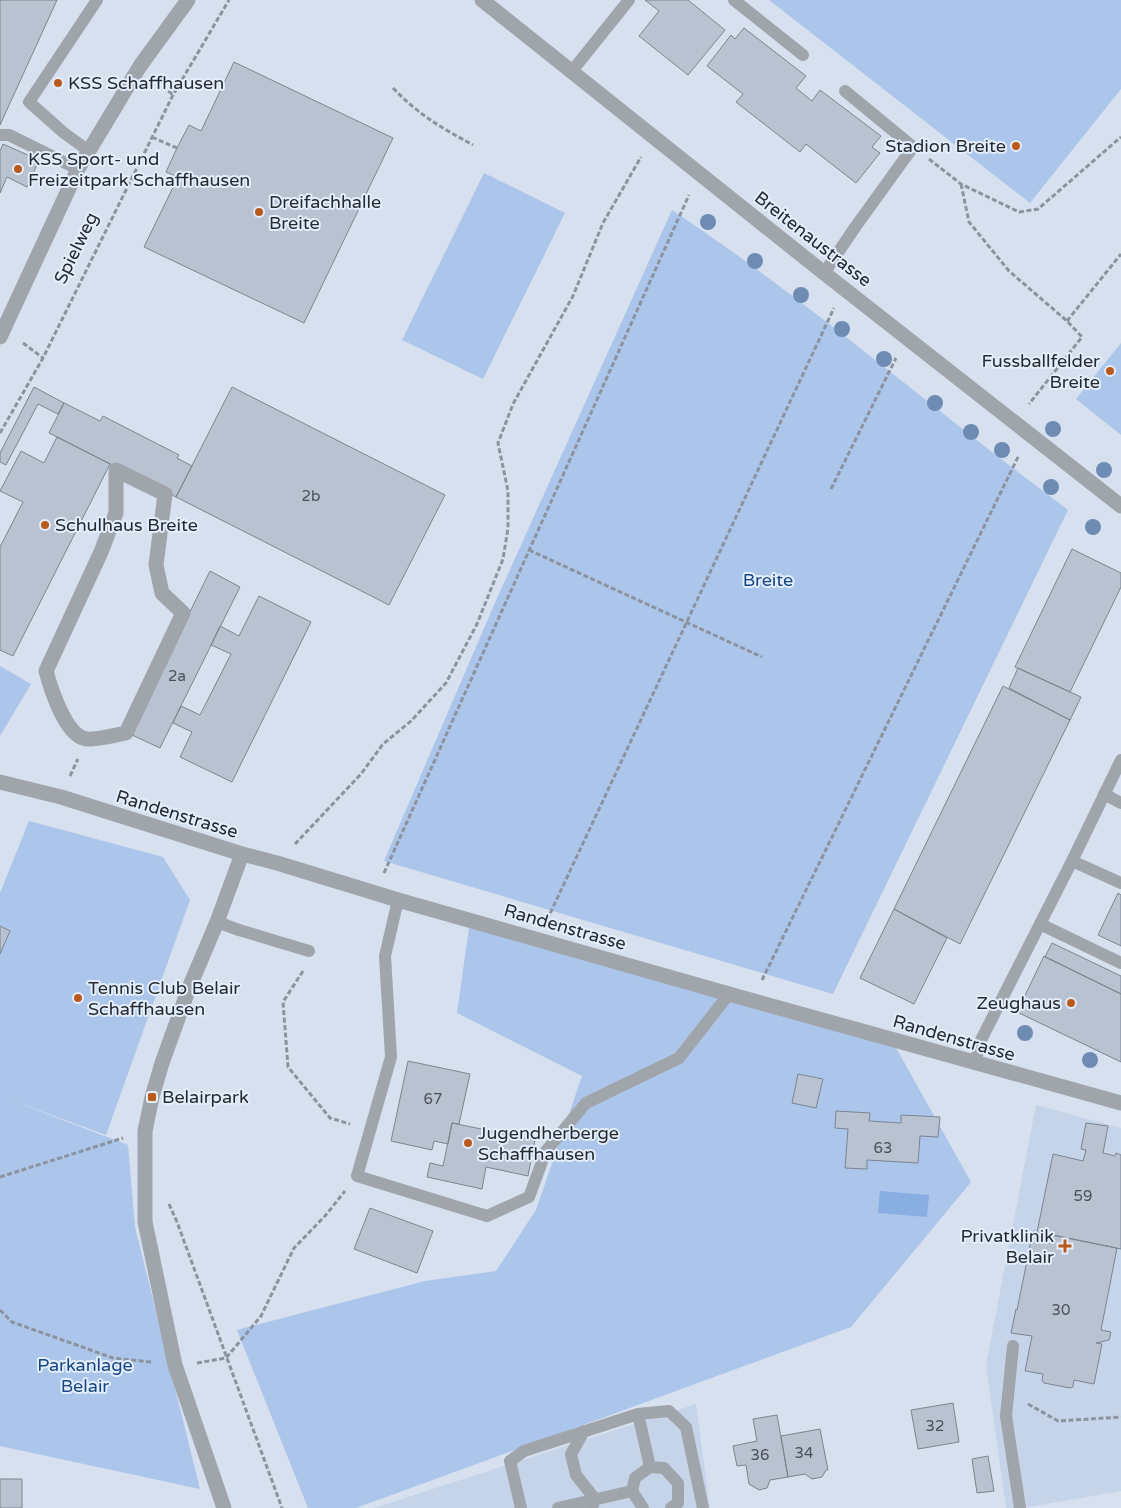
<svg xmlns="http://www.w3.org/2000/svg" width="1121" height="1508" viewBox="0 0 1121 1508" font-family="'Varela Round',sans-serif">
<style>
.built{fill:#c5d4e8}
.green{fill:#acc5ea}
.water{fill:#89aee2}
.building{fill:#b8c2d1;stroke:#7b8592}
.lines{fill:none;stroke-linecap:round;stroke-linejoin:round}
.path{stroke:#8c939f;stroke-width:3;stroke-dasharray:5 2.5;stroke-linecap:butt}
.service{stroke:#a0a4ab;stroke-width:12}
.pedestrian{stroke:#a0a4ab;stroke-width:15}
.minor{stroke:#a0a4ab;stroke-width:15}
.tree{fill:#6e8bb4}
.poi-dot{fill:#ba591c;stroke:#e3eefd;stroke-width:2}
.labels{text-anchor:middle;stroke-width:4;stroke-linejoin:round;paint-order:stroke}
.number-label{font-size:15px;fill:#4a4f58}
.poi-label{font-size:18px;fill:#26292f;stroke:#e3eefd;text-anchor:start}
.street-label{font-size:18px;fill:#26292f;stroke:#e3eefd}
.park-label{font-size:18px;fill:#184583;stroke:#e3eefd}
</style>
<rect width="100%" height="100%" fill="#d6e0ef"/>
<path class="built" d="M1036 1105 1121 1128V1491L1023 1508H1006L986 1365Z
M696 1404 710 1508H374Z"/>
<path class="green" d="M769 0H1121V89L1030 203Z
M484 173 565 213 483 379 402 340Z
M672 210C810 302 935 411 1068 510L833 994 384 861 494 605Z
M1121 343V435L1076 399Z
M0 666 31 684 0 736Z
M29 821 163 857 190 900 106 1135 5 1098 128 1145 135 1227 200 1489 0 1446V893Z
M470 921 890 1037 971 1182 851 1327 356 1508H308L237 1330 425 1281 496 1271 536 1210 582 1076 457 1013Z"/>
<path class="water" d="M880 1191 929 1195 927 1217 878 1213Z"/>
<path class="building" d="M0 0H57L0 125Z
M645 0H688L725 30 688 75 639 36 659 11Z
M744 28 806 76 796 88 812 101 820 90 881 136 872 147 880 153 856 183 806 144 800 152 736 102 743 94 707 66 731 35 735 39Z
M234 62 393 138 304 323 144 247 178 177 166 172 177 148 189 125 201 131Z
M3 144 39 160 27 187 7 177 0 193V151Z
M34 387 64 403 58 414 38 404 6 465 0 462V453Z
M232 387 445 495 389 605 176 497Z
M64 403 100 421 103 416 179 455 177 458 192 466 176 497 49 433Z
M57 437 110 464 13 656 0 650V547L23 502 0 491 21 451 44 463Z
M1072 549 1121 573V587L1070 692 1015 667Z
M210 571 240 587 160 748 130 734Z
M259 596 311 622 232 782 180 757 192 732 173 723 181 706 200 715 231 654 211 645 220 626 239 636Z
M1018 668 1081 697 1070 720 1009 688Z
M1003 686 1070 720 960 944 894 909Z
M1118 893 1121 895V946L1098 935Z
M894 909 947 938 914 1004 860 978Z
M0 926 10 931 0 954Z
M1052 943 1121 976V994L1045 957Z
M1044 956 1121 994V1062L1017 1012Z
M408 1061 470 1074 459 1124 452 1123 448 1144 434 1141 432 1150 391 1141Z
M798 1074 823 1079 816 1108 792 1103Z
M836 1111 870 1113 869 1121 901 1123V1115L940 1117 938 1137 920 1136 918 1163 867 1160V1169L845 1168 848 1129 835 1128Z
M452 1123 535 1140 528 1176 486 1167 482 1189 427 1177 430 1163 443 1166Z
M1086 1123 1108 1126 1103 1153 1115 1156 1116 1153 1121 1155V1249L1037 1232 1053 1154 1083 1161 1086 1150 1081 1149Z
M370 1208 433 1231 417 1273 354 1249Z
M1033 1231 1117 1248 1101 1330 1111 1332 1109 1340 1096 1343 1102 1344 1094 1384 1074 1380 1073 1387 1070 1388 1044 1383 1042 1380 1043 1374 1025 1371 1032 1336 1011 1333 1016 1309 1017 1310Z
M953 1403 959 1442 918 1449 911 1410Z
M777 1415 788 1477 770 1480 767 1488 759 1490 749 1484 746 1465 737 1466 733 1446 757 1441 753 1419Z
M820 1429 828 1470H826L822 1477 812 1479 805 1474 788 1477 781 1436Z
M988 1456 994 1491 977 1493 972 1459Z
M0 1479H22V1508H0Z"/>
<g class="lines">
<path class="path" d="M157 81 173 95
M393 88C419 115 440 127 473 145
M152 137 177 148
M929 159 961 184 1019 212 1038 209 1121 137
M961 184 969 222 1009 271 1067 321 1082 337 1029 404
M1067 321 1121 254
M23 343 43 358
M0 433 43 358 173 95 229 0
M831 489 896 358
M529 550 762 657
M70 776 78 759
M295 844 361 774 383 744 411 721 446 683 477 624 503 559 508 528V491L498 443 513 404 573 296 603 223 641 157
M384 873 689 195
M547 920 834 308
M303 971 283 1002 288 1067 330 1118 350 1124
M762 980 1019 455
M0 1177 123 1138
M169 1204 177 1222 282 1508
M0 1310 12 1322 113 1358 151 1362
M197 1363 226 1358 261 1316 294 1248 325 1216 345 1191
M1028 1404 1058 1421 1121 1417"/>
<path class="service" d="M734 0 803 55
M572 71 629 0
M0 135H9L78 169
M89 151 64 133 29 102 97 0
M824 273 856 226 913 147 845 91
M1104 794 1121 803
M1072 861 1121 883
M398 900 385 956 391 1057 357 1176 487 1216 529 1197 546 1151 586 1103 679 1058 729 994
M217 922 239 930 309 951
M1040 924 1121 963
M975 1063 981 1040 1072 861 1121 760
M1013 1346 1006 1416 1020 1508
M638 1414 650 1467
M584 1431 571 1454 576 1475 595 1499 592 1508
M521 1508 510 1461 524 1451 638 1414 669 1411 686 1427 703 1508
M558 1508 632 1491
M643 1508 632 1491 635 1478 650 1467 664 1468 678 1483V1503L671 1508"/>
<path class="pedestrian" d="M116 470 165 494 156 565 162 593 183 613 126 733C117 735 96 740 87 739 66 737 51 689 46 671L101 552 116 513Z"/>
<path class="minor" d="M482 0 824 273 1121 506
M0 337 78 169 140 66 188 0
M0 782 61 797 242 854 277 863 398 900 729 994 1121 1103
M224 1508 175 1365 145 1222V1131L152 1097 162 1063 189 988 217 922 242 854"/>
</g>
<g class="tree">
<circle cx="708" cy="222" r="8"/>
<circle cx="755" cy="261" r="8"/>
<circle cx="801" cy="295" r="8"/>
<circle cx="842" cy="329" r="8"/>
<circle cx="884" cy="359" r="8"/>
<circle cx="935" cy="403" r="8"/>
<circle cx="1053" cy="429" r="8"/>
<circle cx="971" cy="432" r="8"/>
<circle cx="1002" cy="450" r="8"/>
<circle cx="1104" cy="470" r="8"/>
<circle cx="1051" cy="487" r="8"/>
<circle cx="1093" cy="527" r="8"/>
<circle cx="1025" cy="1033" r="8"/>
<circle cx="1090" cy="1060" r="8"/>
</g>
<g class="poi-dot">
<circle cx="58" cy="83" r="5"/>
<circle cx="1016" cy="146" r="5"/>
<circle cx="18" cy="169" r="5"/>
<circle cx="259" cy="212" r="5"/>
<circle cx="1110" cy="371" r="5"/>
<circle cx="45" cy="525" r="5"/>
<circle cx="78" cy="998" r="5"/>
<circle cx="1071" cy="1003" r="5"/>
<rect x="147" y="1092" width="10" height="10" rx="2.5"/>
<circle cx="468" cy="1143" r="5"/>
<path d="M1062.5 1238.5h5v5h5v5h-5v5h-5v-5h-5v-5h5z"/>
</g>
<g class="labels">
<g class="number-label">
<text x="311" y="501">2b</text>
<text x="177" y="681">2a</text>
<text x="433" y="1104">67</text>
<text x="883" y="1153">63</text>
<text x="1083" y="1201">59</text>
<text x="1061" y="1315">30</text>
<text x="935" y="1431">32</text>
<text x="804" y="1458">34</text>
<text x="760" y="1460">36</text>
</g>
<g class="poi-label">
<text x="68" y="89">KSS Schaffhausen</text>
<text x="1006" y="152" text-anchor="end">Stadion Breite</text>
<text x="28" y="165">KSS Sport- und<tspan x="28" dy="21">Freizeitpark Schaffhausen</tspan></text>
<text x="269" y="208">Dreifachhalle<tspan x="269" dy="21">Breite</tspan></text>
<text x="1100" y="367" text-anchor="end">Fussballfelder<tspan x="1100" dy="21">Breite</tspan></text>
<text x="55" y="531">Schulhaus Breite</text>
<text x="88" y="994">Tennis Club Belair<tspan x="88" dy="21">Schaffhausen</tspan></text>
<text x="1061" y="1009" text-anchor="end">Zeughaus</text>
<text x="162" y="1103">Belairpark</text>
<text x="478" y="1139">Jugendherberge<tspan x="478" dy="21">Schaffhausen</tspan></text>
<text x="1054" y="1242" text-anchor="end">Privatklinik<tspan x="1054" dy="21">Belair</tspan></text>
</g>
<g class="street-label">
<text transform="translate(813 239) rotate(38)" y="6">Breitenaustrasse</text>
<text transform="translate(76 248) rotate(-64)" y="6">Spielweg</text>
<text transform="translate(177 814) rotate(17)" y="6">Randenstrasse</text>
<text transform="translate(565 927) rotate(16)" y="6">Randenstrasse</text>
<text transform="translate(954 1038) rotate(16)" y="6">Randenstrasse</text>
</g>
<g class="park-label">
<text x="768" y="586">Breite</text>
<text x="85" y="1371">Parkanlage<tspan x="85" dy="21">Belair</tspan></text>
</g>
</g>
</svg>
